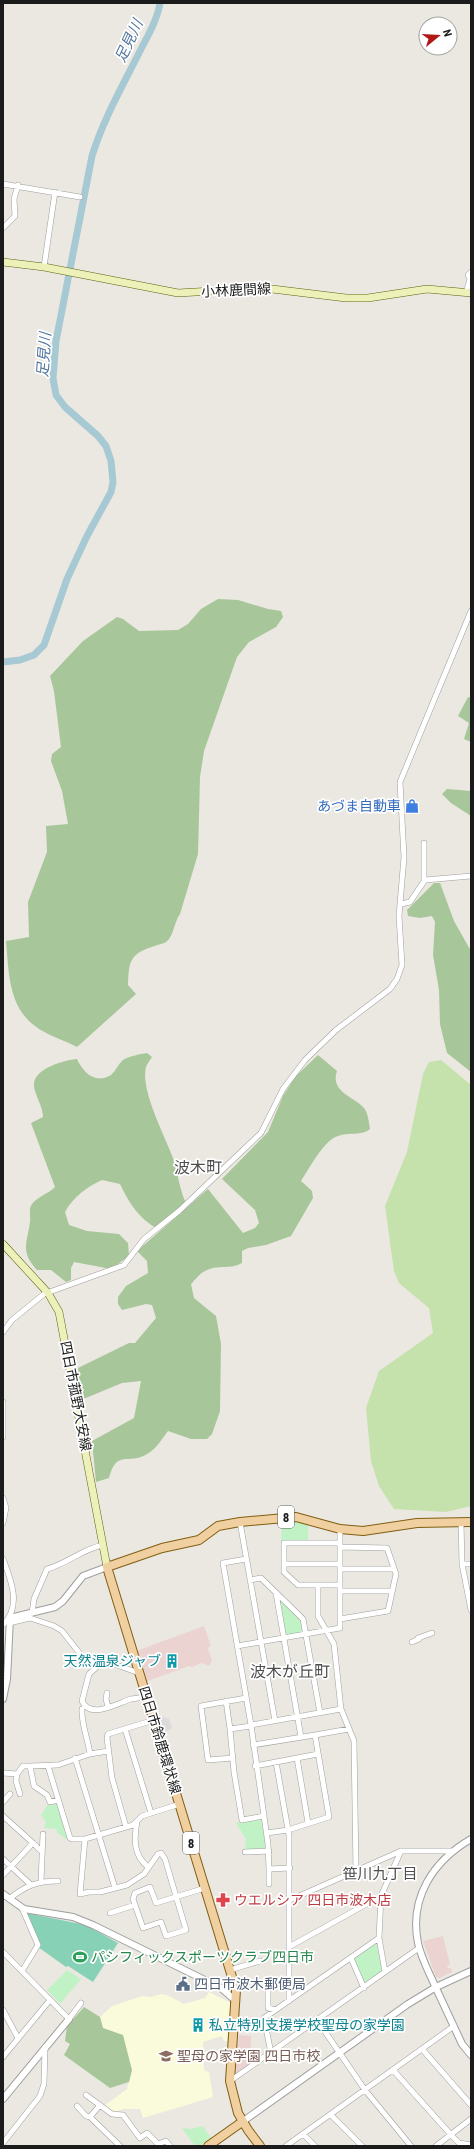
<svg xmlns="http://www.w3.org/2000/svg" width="474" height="2149" viewBox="0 0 474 2149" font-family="'Roboto Condensed','Noto Sans JP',sans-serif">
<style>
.commercial{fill:#ebd3d2}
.education{fill:#fafbdb}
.grass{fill:#c5e1ac}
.forest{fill:#a7c69a}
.park{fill:#c1f2c6}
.pitch{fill:#87d2b6}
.parking{fill:#dbdbdb}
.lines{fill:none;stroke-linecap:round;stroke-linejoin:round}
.river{stroke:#a6c9d4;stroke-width:7}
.minor-casing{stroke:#9f9f9f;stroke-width:6}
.tertiary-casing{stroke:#9f9f9f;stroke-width:8}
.secondary-casing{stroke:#596310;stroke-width:8}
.primary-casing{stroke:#815e10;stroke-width:10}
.minor{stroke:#fff;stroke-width:5}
.tertiary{stroke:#fff;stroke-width:6}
.secondary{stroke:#edf1b9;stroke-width:7}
.primary{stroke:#f0cfa1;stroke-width:8}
.labels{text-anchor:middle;stroke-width:3.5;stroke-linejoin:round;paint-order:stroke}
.shield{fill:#fff;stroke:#5f5f5f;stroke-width:1}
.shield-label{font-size:13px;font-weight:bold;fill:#1b1b1b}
.street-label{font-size:14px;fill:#1b1b1b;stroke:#fff}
.shop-label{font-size:14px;fill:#366cbe;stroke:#fff;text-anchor:end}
.culture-label{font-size:14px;fill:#0d838f;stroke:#fff;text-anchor:end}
.health-label{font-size:14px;fill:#be3a42;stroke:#fff;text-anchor:start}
.leisure-label{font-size:14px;fill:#27864d;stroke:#fff;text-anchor:start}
.service-label{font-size:14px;fill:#4e5e75;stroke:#fff;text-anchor:start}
.education-label{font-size:14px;fill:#785e54;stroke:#fff;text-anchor:start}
.water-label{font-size:15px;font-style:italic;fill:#53789f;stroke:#fff}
.neighbourhood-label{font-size:15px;fill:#4e4e4e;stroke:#fff}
.quarter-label{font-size:16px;fill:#4e4e4e;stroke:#fff}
</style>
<rect width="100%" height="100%" fill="#ebe8e1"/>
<path class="commercial" d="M204 1626 211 1646 208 1648 212 1661 209 1666 202 1663 192 1667 189 1666 145 1682 136 1651Z
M443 1936 450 1964 447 1966 448 1968H451L452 1972 440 1978 436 1977 423 1941Z
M239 2035 251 2036 250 2065 238 2073 235 2072Z"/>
<path class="education" d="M209 1992 231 2003 227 2041H224L222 2036 203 2042 204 2070 209 2072 213 2097 143 2118 140 2109H123L113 2113 104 2106 127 2089 132 2069 103 2028 100 2017 112 2006 142 1996 151 1997 161 1994 167 1995 184 2004 205 1998Z"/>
<path class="grass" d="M441 1060 471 1085V1506L446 1512 394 1509 379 1486 371 1461 366 1408 379 1371 433 1333 429 1308 399 1283 394 1271 385 1206 407 1152 423 1074 429 1062Z"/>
<path class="forest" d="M218 599 238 600 268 609 281 611 283 617 276 627 249 642 237 657 204 751 200 777 198 854 180 914C174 922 174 936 166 942 163 944 156 945 152 947 129 954 129 963 128 985L136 994 77 1047C64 1040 46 1035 35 1026 8 1006 9 972 6 941L29 937 28 902 47 852 46 826 68 824 62 791 51 761 52 754 61 747 54 691 50 676 83 641 117 617 123 619 139 631 178 630 188 624 201 609Z
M468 697 471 698V742L464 739 469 723 458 716Z
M447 789 471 791V816L451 803 442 794Z
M434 883H440L454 921 471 951V1072L447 1053 440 1024 439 990 433 955 435 922 432 916 420 918 408 916 407 910Z
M147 1053 152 1057C150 1060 147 1064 146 1067 140 1090 165 1136 173 1158 178 1173 179 1188 186 1203L156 1228C137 1216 130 1204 120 1184L102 1180C87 1187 73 1197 65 1212L69 1225 87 1231 119 1234 128 1243 129 1256 111 1269 74 1262 71 1268V1280L66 1282 51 1270H37C20 1251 27 1244 30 1222 31 1215 28 1209 32 1204 37 1197 48 1194 55 1187L31 1123 43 1117C43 1105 33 1093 34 1083 36 1068 65 1060 77 1059 83 1072 95 1085 111 1075 116 1071 118 1064 123 1060 130 1056 140 1054 147 1053Z
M318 1055 337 1071C330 1092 353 1096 364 1108 368 1113 369 1123 370 1129 362 1136 348 1132 338 1136 324 1140 309 1169 301 1181L312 1191 313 1198 291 1236 266 1245 248 1248 242 1251V1263C231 1270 217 1264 205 1271 200 1273 195 1280 191 1284L194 1298 216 1316 221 1344 220 1411 212 1434 207 1439H191L168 1431C162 1439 156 1449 147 1454 128 1466 117 1448 109 1478L96 1482 92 1441 134 1418 141 1381 122 1383 81 1400 78 1368 129 1343H135L156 1318 152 1305 146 1304 122 1310 118 1304V1297L126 1286 148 1273 147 1261 137 1251 208 1189 243 1233 255 1228 259 1223 255 1210 222 1179 268 1132 283 1096 295 1077Z
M84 2007 100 2017 103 2028 123 2035 132 2070 129 2082 110 2088 64 2055 70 2044 65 2041 67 2026Z"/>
<path class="park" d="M292 1520 308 1522V1541H281L282 1527 292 1523Z
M279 1601H281L301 1620 302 1633 285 1635Z
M56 1802 69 1839 68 1840 57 1833 56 1829 44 1828 46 1822 41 1815 48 1804Z
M261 1819 267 1850 245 1851 246 1839 236 1823Z
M376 1942 383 1971 366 1984 364 1983 354 1958Z
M67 1970 81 1979 60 2004 47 1990Z
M203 2126 211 2138 199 2146H195L182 2128 191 2129Z"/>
<path class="pitch" d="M26 1913 86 1925 118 1943 93 1982 68 1966 66 1967 38 1947 39 1941Z"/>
<path class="parking" d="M154 1709H157L160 1716 169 1719 172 1728 162 1734Z"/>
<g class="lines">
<path class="river" d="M3 662 20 660 34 655 44 645 67 579 87 536 111 492 113 482 111 461 106 446 98 436 65 407 56 395 53 378 56 341 92 156C103 120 122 87 139 53 147 37 157 21 160 3"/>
<defs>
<path id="minor" d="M3 184 80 197
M3 228 15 216 14 199 18 185
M44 267 55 192
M466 293 470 279 468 275 471 272
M424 881V843
M401 904 410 902 425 880 471 876
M3 1332 12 1320 44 1294 124 1265 144 1239 179 1211 261 1133 283 1089 305 1060 336 1030 390 989 397 979 402 965 399 916 404 857 400 782 471 611
M3 1402V1437
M3 1498 6 1508 3 1523
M240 1522 275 1721
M461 1522 462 1564 471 1610
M339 1543H284V1572L298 1585H340
M340 1547 387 1548 396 1574 388 1611 340 1619
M3 1559C11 1580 22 1606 3 1625
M246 1559 223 1563 251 1725 268 1844 269 1869 290 1868
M284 1564H340
M462 1564H471
M340 1569H394
M250 1580 261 1578 303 1619 320 1713
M318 1585V1616L334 1644 341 1709 354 1741 356 1871
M340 1591H392
M276 1593 301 1737
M32 1613 34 1599 47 1569C67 1564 82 1549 103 1545
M9 1623 30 1618 54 1626 62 1631 81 1655 91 1662 99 1660
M418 1638 432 1633
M412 1642 419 1639
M237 1646 340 1628V1529
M139 1673 103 1660H99L98 1666 89 1674 82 1701C90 1720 118 1703 131 1699 136 1698 141 1698 147 1696
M107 1693 106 1699 108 1707
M226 1701 230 1729
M82 1709C81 1723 88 1739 90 1754
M251 1725 341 1709
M251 1726 230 1729 234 1772 242 1820 264 1816
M125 1729 151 1813
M253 1745 315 1735
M75 1758 115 1888
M233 1758 208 1760 201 1706 246 1698
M297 1758 308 1823
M276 1762 289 1835V2001
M48 1766 70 1838 72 1839H85L133 1825 142 1816 180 1804
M255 1766 318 1754
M3 1773 17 1774 23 1766H30
M17 1774 16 1781 20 1794
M58 1800 50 1802 47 1795 34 1786 30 1766 58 1765 90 1754 108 1751
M3 1802 10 1794
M3 1816 33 1843 3 1875
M137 1821C134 1839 133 1855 148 1867
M126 1827 112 1778 107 1738 108 1734 154 1720
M267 1833 288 1830 329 1817 315 1735 349 1729
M85 1839 80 1894 89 1892H100L127 1885 144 1874 158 1854 161 1853 165 1859 186 1930 166 1936 161 1922 143 1928 133 1899 135 1893 150 1887 156 1903 205 1888
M33 1843 40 1850
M245 1852 269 1851
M3 1859 30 1884
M41 1881 43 1834
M269 1884V1869
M9 1899C25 1886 37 1881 58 1881
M290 1900 401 1851H451
M110 1913 135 1905
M289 1947 381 1896
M3 1952 69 2019 81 2003
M351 1958 364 1988
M230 1970 260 1961
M22 1971 38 1945 22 1908
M385 1972 379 1938 381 1896 401 1851
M268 1980V2008L276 2010
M3 2010 18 2038
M317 2020 365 2090 411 2146
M422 2049 471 2105
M271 2053 264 2018 379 1938
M3 2057 50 2000
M393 2070 453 2137 459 2143 471 2145
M230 2081 419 1948
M86 2095 112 2114 123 2115 140 2138 147 2133 158 2144 166 2141 170 2146
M100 2105 90 2117 120 2146
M77 2106 86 2116 91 2117
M331 2115 362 2146
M303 2134 315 2146
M3 2143 40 2096 44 2084 45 2047
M286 2146 454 2026
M436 2146 471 2119"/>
<path id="tertiary" d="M3 1699 7 1679 10 1618 55 1607 63 1601 83 1576 107 1567
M471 1839C433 1861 409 1898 418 1943 421 1958 429 1972 435 1986 444 2005 453 2025 462 2044L471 2055
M3 1894 24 1909 73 1917 93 1925 221 1988 236 2001
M3 2099 69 2019
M242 2122 408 2004 436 1987 471 1971"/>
<path id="secondary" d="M3 262 44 267 178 293 264 288 346 298H368L427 289 471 293
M3 1244 48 1293 59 1312 107 1567"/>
<path id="primary" d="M208 2146 242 2122
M260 2146 248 2130 238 2113 230 2081 236 1990 107 1567 162 1548 199 1540 218 1526 240 1522 296 1517 340 1529 363 1531 417 1523 471 1522"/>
</defs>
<use href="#minor" class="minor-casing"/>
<use href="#tertiary" class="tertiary-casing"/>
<use href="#secondary" class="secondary-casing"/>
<use href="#primary" class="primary-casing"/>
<use href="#minor" class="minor"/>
<use href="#tertiary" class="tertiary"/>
<use href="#secondary" class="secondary"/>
<use href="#primary" class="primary"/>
</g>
<defs>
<symbol id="shop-bare" viewBox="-9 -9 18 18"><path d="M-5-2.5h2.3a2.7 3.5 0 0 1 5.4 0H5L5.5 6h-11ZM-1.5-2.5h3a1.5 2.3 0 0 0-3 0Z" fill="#3f7fe0" stroke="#fff" stroke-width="2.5" paint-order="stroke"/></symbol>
<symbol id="building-bare" viewBox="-9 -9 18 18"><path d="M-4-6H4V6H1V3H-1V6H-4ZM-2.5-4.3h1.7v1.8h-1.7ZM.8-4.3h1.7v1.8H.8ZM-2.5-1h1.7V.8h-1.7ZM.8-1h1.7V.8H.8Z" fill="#0f9aa8" stroke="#fff" stroke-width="2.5" paint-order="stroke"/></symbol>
<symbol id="pharmacy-bare" viewBox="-9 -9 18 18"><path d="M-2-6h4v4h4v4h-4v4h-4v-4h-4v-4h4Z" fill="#e0444e" stroke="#fff" stroke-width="2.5" paint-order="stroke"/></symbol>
<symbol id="stadium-bare" viewBox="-9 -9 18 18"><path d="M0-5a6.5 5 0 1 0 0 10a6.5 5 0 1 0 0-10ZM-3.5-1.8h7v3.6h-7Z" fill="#2e9e5b" stroke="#fff" stroke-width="2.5" paint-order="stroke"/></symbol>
<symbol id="civic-bare" viewBox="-9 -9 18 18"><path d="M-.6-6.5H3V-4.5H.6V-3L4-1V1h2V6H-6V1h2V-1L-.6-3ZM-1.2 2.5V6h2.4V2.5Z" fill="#5c6f8a" stroke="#fff" stroke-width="2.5" paint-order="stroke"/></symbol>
<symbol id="school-bare" viewBox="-9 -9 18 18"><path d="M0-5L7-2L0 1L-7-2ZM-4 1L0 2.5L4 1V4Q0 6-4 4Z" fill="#8d6e63" stroke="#fff" stroke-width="2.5" paint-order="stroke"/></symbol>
</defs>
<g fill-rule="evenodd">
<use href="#shop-bare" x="402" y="796" width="20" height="20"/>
<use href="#building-bare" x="162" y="1651" width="20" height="20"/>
<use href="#pharmacy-bare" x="213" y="1890" width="20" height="20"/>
<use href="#stadium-bare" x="70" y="1947" width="20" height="20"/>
<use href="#civic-bare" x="173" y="1974" width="20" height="20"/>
<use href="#building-bare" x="188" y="2015" width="20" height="20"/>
<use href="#school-bare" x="156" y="2046" width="20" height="20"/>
</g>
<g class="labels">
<g class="shield">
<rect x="278" y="1506" width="16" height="22" rx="3"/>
<rect x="183" y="1832" width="16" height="22" rx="3"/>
</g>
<g class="shield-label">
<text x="286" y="1522">8</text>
<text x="191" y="1848">8</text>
</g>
<g class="street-label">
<text transform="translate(236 290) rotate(-3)" y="5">小林鹿間線</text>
<text transform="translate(76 1396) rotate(79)" y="5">四日市菰野大安線</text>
<text transform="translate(160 1740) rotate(73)" y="5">四日市鈴鹿環状線</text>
</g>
<g class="shop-label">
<text x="401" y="811">あづま自動車</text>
</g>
<g class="culture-label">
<text x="161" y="1666">天然温泉ジャブ</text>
<text x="209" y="2030" text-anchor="start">私立特別支援学校聖母の家学園</text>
</g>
<g class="health-label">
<text x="234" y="1905">ウエルシア 四日市波木店</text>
</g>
<g class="leisure-label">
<text x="91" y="1962">パシフィックスポーツクラブ四日市</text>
</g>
<g class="service-label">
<text x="194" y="1989">四日市波木郵便局</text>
</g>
<g class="education-label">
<text x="177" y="2061">聖母の家学園 四日市校</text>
</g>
<g class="water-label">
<text transform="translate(129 41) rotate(-65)" y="5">足見川</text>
<text transform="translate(44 355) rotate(-86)" y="5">足見川</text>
</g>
<g class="neighbourhood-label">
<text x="380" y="1879">笹川九丁目</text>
</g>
<g class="quarter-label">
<text x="198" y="1173">波木町</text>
<text x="290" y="1677">波木が丘町</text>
</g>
</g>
<rect width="474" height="2149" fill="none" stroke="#1b1b1b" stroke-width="8"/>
<g transform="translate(438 36) rotate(72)"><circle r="19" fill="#ffffff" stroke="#a4a4a4"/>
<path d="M0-3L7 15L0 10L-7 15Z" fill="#b01816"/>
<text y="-6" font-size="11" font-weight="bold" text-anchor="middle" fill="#1b1b1b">N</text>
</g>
</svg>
